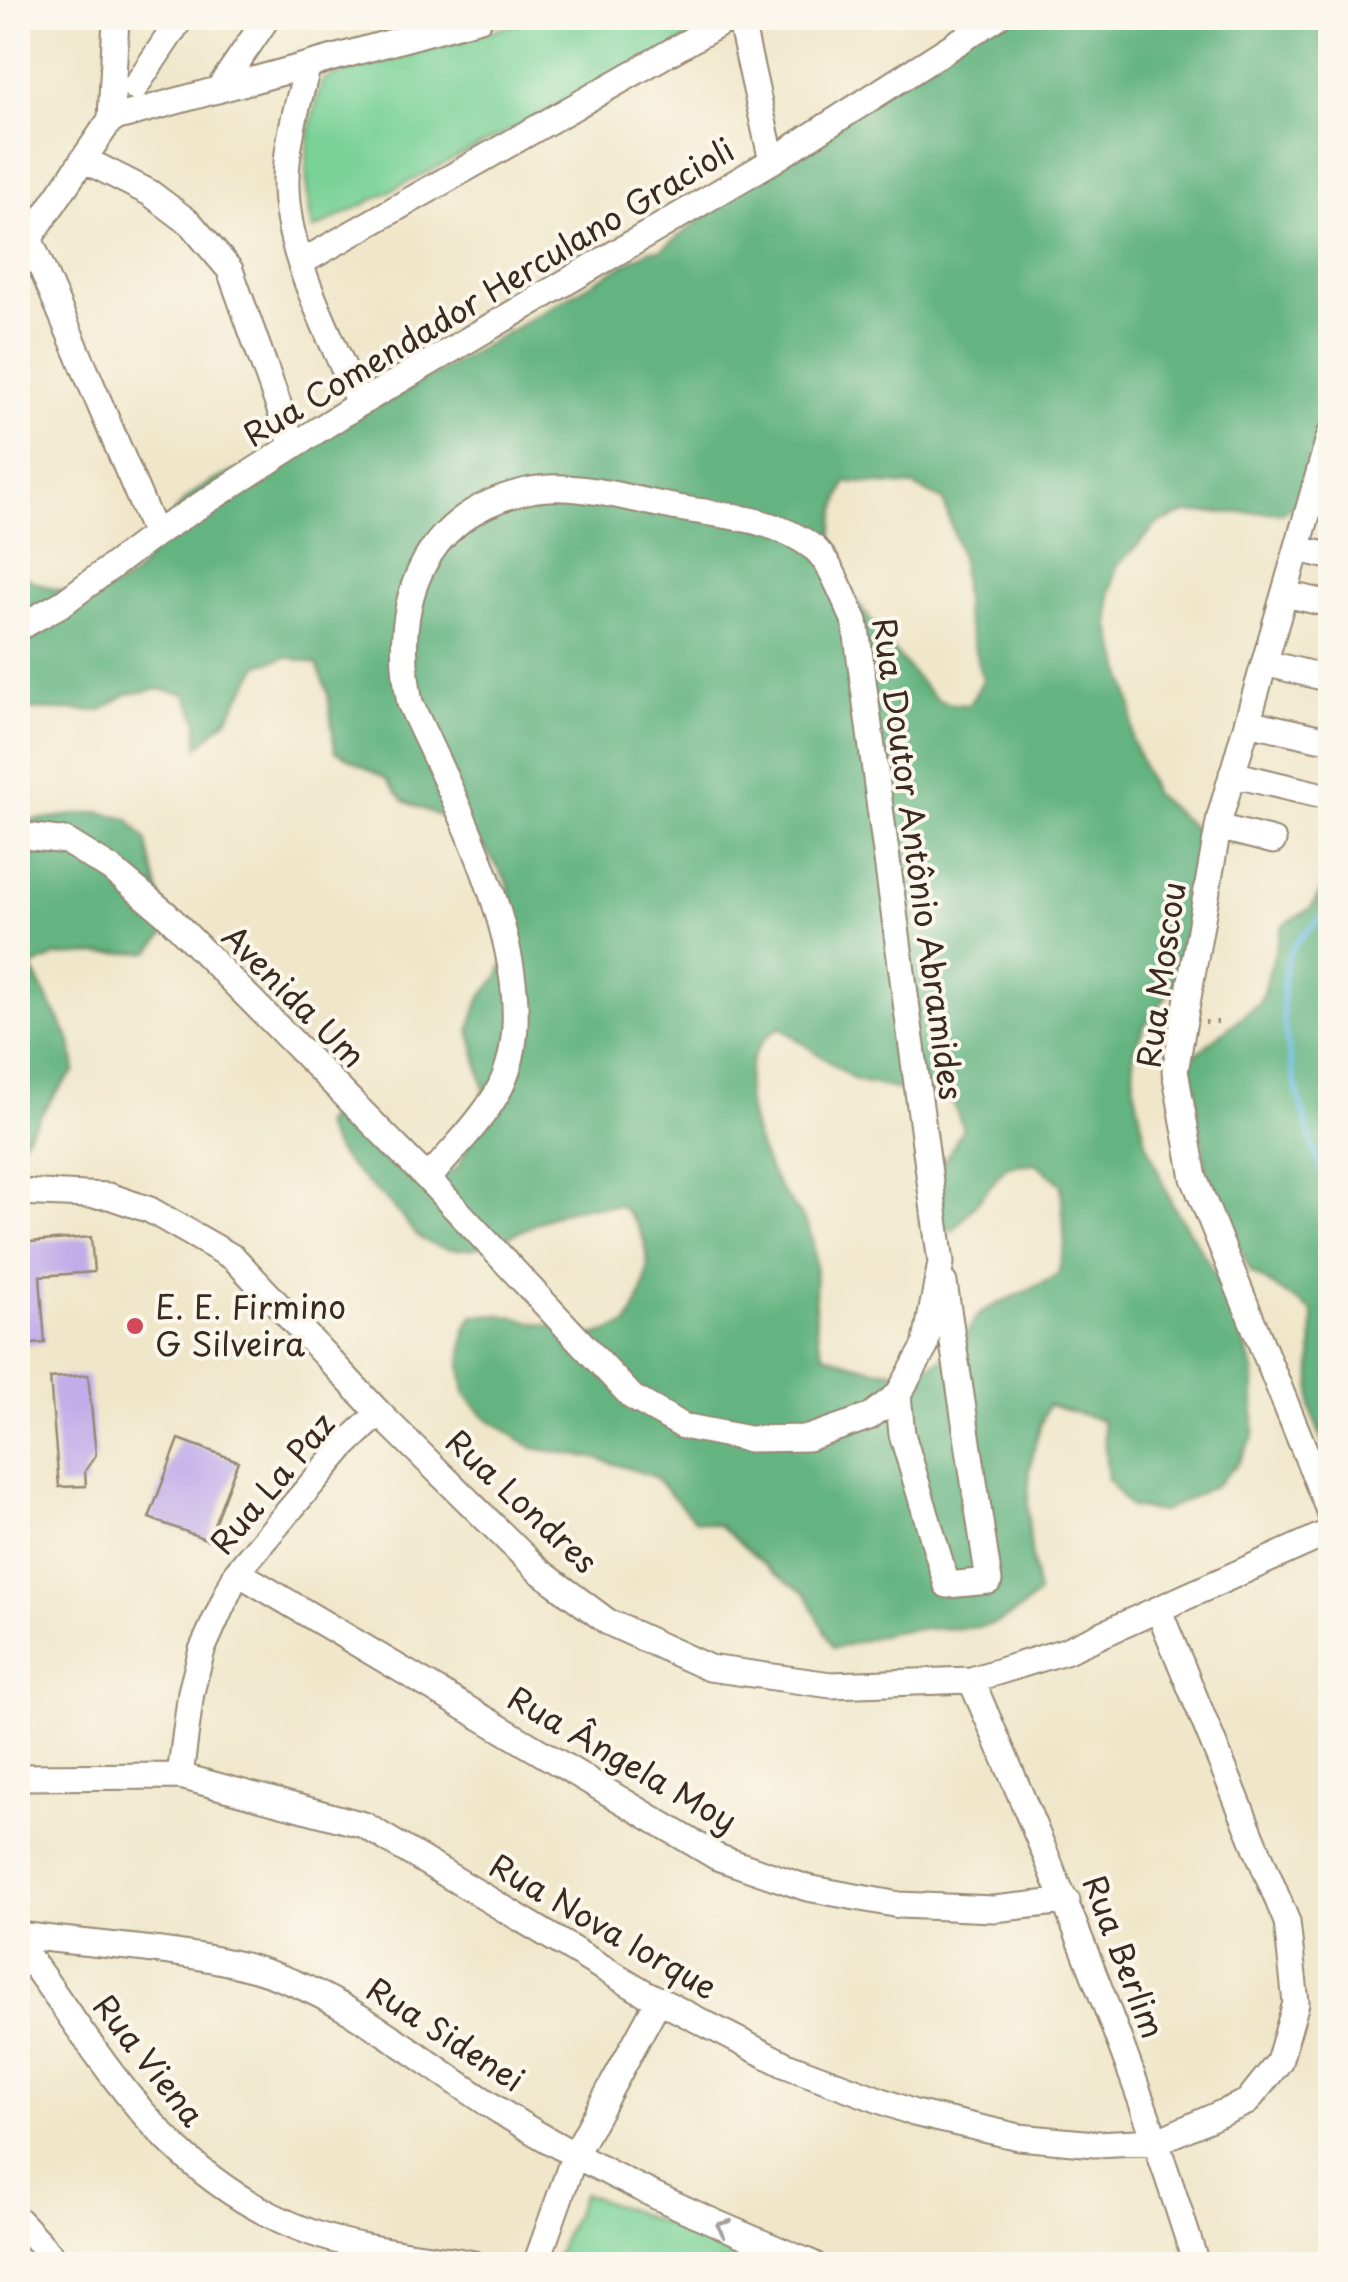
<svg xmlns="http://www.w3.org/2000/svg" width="1348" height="2282" viewBox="0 0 1348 2282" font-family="'Playpen Sans',sans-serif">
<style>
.green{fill:#7ad297;stroke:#5a7e5a;stroke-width:2.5}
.forest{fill:#63b480;stroke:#4f6f4f;stroke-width:2.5;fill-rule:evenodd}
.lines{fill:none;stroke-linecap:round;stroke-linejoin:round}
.stream{stroke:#6fbeea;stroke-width:5}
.building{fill:#c1ade9}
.minor-casing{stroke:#968874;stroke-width:29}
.path{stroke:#968874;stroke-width:4;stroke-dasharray:2.5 8;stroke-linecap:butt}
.minor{stroke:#fff;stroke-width:25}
.oneway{stroke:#a79f9a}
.poi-dot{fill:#d1495b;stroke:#fbf7ec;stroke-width:4}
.labels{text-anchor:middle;stroke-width:8;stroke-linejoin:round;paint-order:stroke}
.street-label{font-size:32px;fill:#3b2a1e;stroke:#fbf7ec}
.poi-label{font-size:32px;fill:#3b2a1e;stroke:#fbf7ec;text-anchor:start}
</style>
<rect width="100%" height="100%" fill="#fbf7ec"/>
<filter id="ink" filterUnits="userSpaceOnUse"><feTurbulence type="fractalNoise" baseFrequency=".01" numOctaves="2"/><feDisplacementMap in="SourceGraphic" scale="20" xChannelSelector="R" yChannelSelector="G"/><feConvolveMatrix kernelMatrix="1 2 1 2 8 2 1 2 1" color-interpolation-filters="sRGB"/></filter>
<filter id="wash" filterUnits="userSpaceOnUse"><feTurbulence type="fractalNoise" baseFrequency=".0048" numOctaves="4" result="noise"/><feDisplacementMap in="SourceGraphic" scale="40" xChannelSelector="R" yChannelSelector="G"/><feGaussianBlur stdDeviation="2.25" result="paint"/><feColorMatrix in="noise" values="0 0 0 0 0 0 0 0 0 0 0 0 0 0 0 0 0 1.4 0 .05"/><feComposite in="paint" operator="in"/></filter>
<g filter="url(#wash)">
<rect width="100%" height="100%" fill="#f0e7ca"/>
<path class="green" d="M536 18H699L702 33 313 230C301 176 306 131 323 79Z
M583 2193 772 2264H575L555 2258Z"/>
<path class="forest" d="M985 18H1330V335L1310 496 1283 512 1186 513 1159 523 1116 567 1110 594V626L1132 707V740L1154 794 1203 836 1214 863 1193 961 1144 1026 1133 1053 1134 1085 1145 1139 1172 1204 1226 1290 1254 1371V1436L1238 1463 1216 1485 1162 1512 1130 1507 1108 1480 1102 1420 1048 1405C1021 1468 1025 1527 1038 1594 987 1645 954 1621 893 1632 873 1636 854 1645 833 1648L806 1594 774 1573 719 1525 695 1520 653 1476 595 1458 533 1448 483 1415 465 1394 461 1365 465 1329 473 1315H502L594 1336 627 1325C652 1281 659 1243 621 1206 600 1206 579 1205 560 1213 517 1229 470 1267 423 1240 411 1233 403 1216 392 1206 365 1179 338 1163 323 1126L334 1108C355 1145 416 1162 456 1171L477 1125 484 1089 470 1028 480 999 498 977 509 952 512 923 508 883 487 851 462 826 404 801 386 779 335 751 328 693 317 664 288 657 259 665 227 719 198 747V721L186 694 160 689 127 694 100 711 18 709V573C48 591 93 603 125 582 156 561 164 514 195 492 228 468 270 463 306 444 423 385 536 314 650 250H661L768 168ZM846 482 914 486 943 500 961 557 965 615 983 680 969 705C960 704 947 705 939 700 923 692 839 583 835 565 828 536 835 509 846 482ZM780 1027 855 1080 952 1101 963 1127C945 1169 920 1177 921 1228L953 1231 1007 1166 1036 1163 1061 1184 1065 1245 1058 1274C1033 1291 1007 1297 982 1312 972 1319 968 1335 960 1343 921 1385 872 1372 824 1354 806 1312 822 1280 812 1239 808 1219 790 1204 779 1187 751 1142 724 1060 780 1027Z
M99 812 128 819 146 840 168 930 150 952 56 956 31 967 71 1042 75 1071C51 1095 38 1121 18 1147V822Z
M1330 875V1463L1311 1409 1313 1312 1251 1272 1206 1170 1190 1059 1260 1002 1283 925 1311 908Z"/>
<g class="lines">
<path class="stream" d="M1330 910C1319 921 1300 935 1292 949 1262 1007 1312 1140 1330 1200"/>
</g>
<g id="blocks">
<path class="building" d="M91 1237 94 1272 40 1276 45 1343 18 1345V1243Z
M88 1375 96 1455 85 1471 86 1486 59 1487 50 1378Z
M179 1439 238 1461 208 1540 149 1518Z"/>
</g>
</g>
<g filter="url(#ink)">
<use href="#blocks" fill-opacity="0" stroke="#968874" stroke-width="2.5"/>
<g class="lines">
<defs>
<path id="minor" d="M740 18 772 161
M308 65C298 103 287 139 286 178 284 255 331 334 359 404
M135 87 181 18
M218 90 267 18
M111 119 116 18
M83 159 150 193 190 223 230 270 293 446
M21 229 29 238 155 534
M18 255 111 119 480 18
M302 262 730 18
M1330 435 1220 817 1175 1071 1194 1178 1330 1513
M1298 549 1330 556
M1285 594 1330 604
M18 628 63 603 155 534 359 404 772 161 996 18
M1265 663 1330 679
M1248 722 1318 738
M1232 774 1315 794
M1218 827 1273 841
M18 835 66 841 113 870 166 914 428 1179 632 1397 683 1426 749 1439 808 1438 869 1417 898 1395 925 1347 941 1263 855 621C844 600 832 563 814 548 775 518 725 516 678 508 632 500 573 480 527 491 420 515 391 604 410 703 455 803 558 990 496 1095 478 1125 450 1152 428 1179
M18 1192 109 1196 150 1210 234 1258 379 1413 538 1570 608 1622 709 1668 831 1685 971 1680 1065 1651 1330 1532
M898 1395 902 1434 947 1585 989 1581 944 1283
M237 1572 717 1857 807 1888 899 1905 994 1909 1067 1901
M971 1680C1055 1872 1134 2064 1196 2264
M180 1776 191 1692 202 1650 237 1572 343 1447 379 1413
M18 1777 180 1776 364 1825 645 1993 786 2065 914 2113 1019 2137 1095 2144 1158 2141 1247 2102 1279 2062 1296 2003 1287 1922 1159 1611
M18 1935C89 1944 165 1948 236 1964 340 1988 418 2060 506 2115 602 2175 708 2221 813 2264
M18 1943C106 2061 163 2178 310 2232 360 2251 421 2254 474 2264
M18 2220 59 2264
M536 2264 575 2154 659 1999"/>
</defs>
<use href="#minor" class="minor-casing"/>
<path class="path" d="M1205 1022H1220"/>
<use href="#minor" class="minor"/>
</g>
<defs><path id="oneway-chevron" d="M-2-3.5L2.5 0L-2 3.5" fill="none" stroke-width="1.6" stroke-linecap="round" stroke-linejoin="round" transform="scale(2.5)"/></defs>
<use class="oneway" href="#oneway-chevron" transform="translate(723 2227) rotate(-157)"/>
</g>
<circle class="poi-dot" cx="135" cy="1326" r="10"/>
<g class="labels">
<g class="street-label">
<text transform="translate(489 293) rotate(-31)" y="11">Rua Comendador Herculano Gracioli</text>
<text transform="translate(917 859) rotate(82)" y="11">Rua Doutor Antônio Abramides</text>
<text transform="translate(1162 975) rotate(-82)" y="11">Rua Moscou</text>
<text transform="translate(293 997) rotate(45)" y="11">Avenida Um</text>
<text transform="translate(273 1484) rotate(-50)" y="11">Rua La Paz</text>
<text transform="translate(521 1502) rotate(43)" y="11">Rua Londres</text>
<text transform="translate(622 1760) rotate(30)" y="11">Rua Ângela Moy</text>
<text transform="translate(603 1927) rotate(30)" y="11">Rua Nova Iorque</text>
<text transform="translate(1123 1957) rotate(69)" y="11">Rua Berlim</text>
<text transform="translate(445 2035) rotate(33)" y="11">Rua Sidenei</text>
<text transform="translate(148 2061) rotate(52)" y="11">Rua Viena</text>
</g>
<g class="poi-label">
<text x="155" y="1319">E. E. Firmino<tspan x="155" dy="37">G Silveira</tspan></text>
</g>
</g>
<rect width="1348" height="2282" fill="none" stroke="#fbf7ec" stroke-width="60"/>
</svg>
